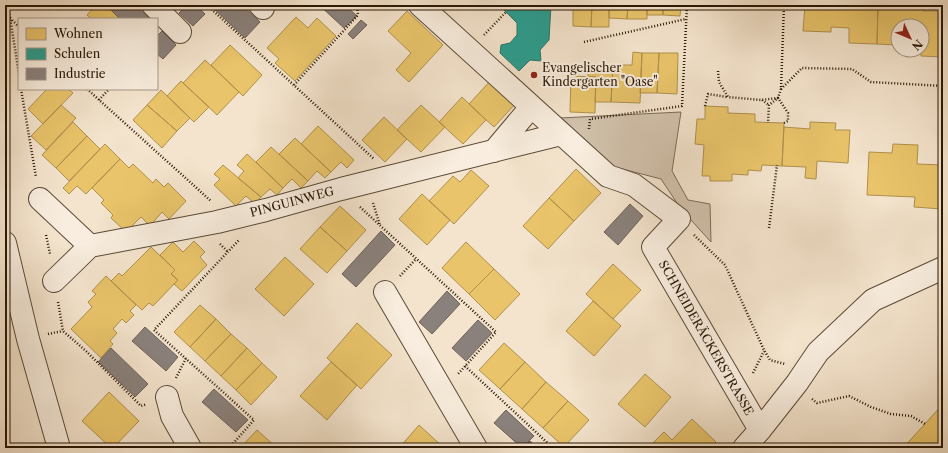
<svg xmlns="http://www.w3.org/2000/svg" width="948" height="453" viewBox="0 0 948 453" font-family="'Libre Caslon Text',serif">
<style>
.green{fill:#d1c1ab;stroke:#7c6c58}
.homes{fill:#e9c46a;stroke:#af904c}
.schools{fill:#2a9d8f;stroke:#297566}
.industry{fill:#8a817c;stroke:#6d6158}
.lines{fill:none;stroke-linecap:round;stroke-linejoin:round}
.minor-casing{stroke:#5b4a37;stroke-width:24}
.path{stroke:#281705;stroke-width:2.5;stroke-dasharray:1 2;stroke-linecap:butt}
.minor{stroke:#f8edde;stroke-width:22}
.poi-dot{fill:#8f2418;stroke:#f8edde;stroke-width:1.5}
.labels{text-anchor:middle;stroke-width:4;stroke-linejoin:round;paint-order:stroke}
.poi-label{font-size:12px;fill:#281705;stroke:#f8edde;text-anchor:start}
.street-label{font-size:12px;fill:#281705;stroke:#f8edde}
</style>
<rect width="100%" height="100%" fill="#f4e4cd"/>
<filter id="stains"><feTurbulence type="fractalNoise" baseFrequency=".005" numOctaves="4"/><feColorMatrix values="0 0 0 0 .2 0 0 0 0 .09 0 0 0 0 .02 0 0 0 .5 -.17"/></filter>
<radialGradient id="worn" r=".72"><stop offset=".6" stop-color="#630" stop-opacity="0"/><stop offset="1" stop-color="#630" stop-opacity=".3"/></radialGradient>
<path class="green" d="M681 112 672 171 688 200 710 204 711 242 681 209 661 179 607 165 560 118Z"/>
<path class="homes" d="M96 5H106L120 19H92L87 15Z
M573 5H592L591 27 573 26Z
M592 5H609V27H591Z
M609 5H628L627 19 609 18Z
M628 5H647V19H627Z
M647 5H663V15H647Z
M663 5H681L680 16 663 15Z
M805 5H878L877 44 849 43V28L831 27V32L803 31Z
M878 5H924L923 11H943V57L921 56V50H922V26H898V45L877 44Z
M407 11 443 45 409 82 396 70 411 53 388 31Z
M296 17 308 28 317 18 336 36 295 81 275 63 279 59 267 48Z
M230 45 262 75 243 96 211 65Z
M633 52 642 53 640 103 611 102 613 65H632Z
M642 53H659L657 93H640Z
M659 53H678L677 94 657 93Z
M205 60 239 92 217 115 183 83Z
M588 64 613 65 611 102H595L596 77H588Z
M571 76 596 77 595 113 570 112Z
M492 79 517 102 494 127 469 104Z
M181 81 209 107 194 122 167 96Z
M47 89H68L73 93 43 124 28 109Z
M161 90 190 118 177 131 147 105Z
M462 97 486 120 463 144 439 122Z
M61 105 76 118 46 150 31 136Z
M147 105 177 131 162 148 133 120Z
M421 105 445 127 421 152 397 130Z
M705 106 728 107V113L755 114V122L784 123 782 166 762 165 761 171 748 170V175L732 174V181H710V176H702L704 145 695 144 697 119H705Z
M384 117 407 139 385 162 362 140Z
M73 122 87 136 56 168 42 155Z
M810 122 836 123 835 130H850L848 163 817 161 816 179 805 178 806 167 782 166 784 127 810 129Z
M318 126 354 160 347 168 341 162 331 172 301 144Z
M87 136 100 149 69 181 56 168Z
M295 138 331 172 325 178 317 171 308 181 279 154Z
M105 144 120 159 86 194 77 186 69 194 63 188Z
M893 144 918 145 917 164 943 165 942 209 914 207 915 197 867 195 869 152 892 153Z
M271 147 308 181 301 188 292 179 283 188 256 162Z
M247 154 283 188 277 195 270 189 261 197 238 178 244 171 237 165Z
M120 159 129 168 133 164 153 183 156 179 164 187 168 183 186 201 169 219 162 212 150 226 141 217 126 232 111 218 113 215 101 203 104 200 92 188Z
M223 165 261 197 255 204 246 196 236 206 214 185 220 179 214 174Z
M576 169 601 193 574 221 549 198Z
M471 170 489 186 454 224 429 201 453 176 460 182Z
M422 194 450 220 427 245 399 219Z
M549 198 574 221 548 249 523 226Z
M340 206 366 230 347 251 320 227Z
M320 227 347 251 327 273 300 249Z
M194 241 205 252 200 257 207 265 182 291 174 284 178 280 171 274 175 270 160 255 173 242 183 252Z
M466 242 494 269 469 294 442 268Z
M151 247 175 270 171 274 178 280 153 306 149 303 142 310 111 281 119 273 122 276Z
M285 257 314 284 284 316 255 289Z
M613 264 641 290 613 319 586 294Z
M494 269 520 294 495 320 469 294Z
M106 276 136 305 130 311 134 315 126 323 122 319 113 329 117 333 110 341 113 344 101 358 71 329 92 307 88 302 96 294 92 291Z
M593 301 621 326 594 356 566 331Z
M200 305 216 319 190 347 174 332Z
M216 319 231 334 205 361 190 347Z
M357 323 392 355 361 389 327 358Z
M231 334 247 348 221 376 205 361Z
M504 343 525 362 500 389 479 370Z
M247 348 262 363 236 390 221 376Z
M331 362 357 385 327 420 300 396Z
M525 362 546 382 522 409 500 389Z
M262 363 277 377 251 405 236 390Z
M645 374 671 397 645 427 618 404Z
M546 382 568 401 543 428 522 409Z
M109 392 139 421 113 448H111L82 421Z
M568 401 589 420 564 447 543 428Z
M943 404V448H905L904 447Z
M692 419 716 442 710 448 649 447 664 432 672 440Z
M419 425 444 448H401L400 447Z
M257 430 277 448H240Z"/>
<path class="schools" d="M504 5H551L549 40 540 50 541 61 530 60 519 71 500 53 501 45 510 43 517 35V23L503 9Z"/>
<path class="industry" d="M106 5H135L150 19H120Z
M187 5H196L205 14 193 26 179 13Z
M210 5H242L260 22 245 38Z
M319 5H345L357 16 344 28Z
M361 20 367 25 353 39 348 34Z
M162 31 176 45 163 59 157 54V36Z
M630 204 643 216 618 245 604 232Z
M381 231 395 245 356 287 342 274Z
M447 291 460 304 432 334 419 322Z
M478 320 492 333 466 361 452 348Z
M145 327 178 357 166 371 132 341Z
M111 348 148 384 135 397 98 362Z
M214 389 248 420 236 432 202 402Z
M506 410 534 436 522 448 494 423Z
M530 441 538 448H523Z"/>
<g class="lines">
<defs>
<path id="minor" d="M153 5 180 32
M260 5 263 8
M420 5 608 176 634 185 679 219 653 247 760 430
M494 151 531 107
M40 199 90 246
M5 243 28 339 59 448
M54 281 90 246 217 222 266 210 341 189 561 134
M385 292 476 448
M167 397 172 416 190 448
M744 448 760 430 797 383 818 352 873 300 943 268"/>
</defs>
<use href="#minor" class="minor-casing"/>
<path class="path" d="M8 5 19 74
M207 5 374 159
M784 5 781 89 778 98 788 113V121L784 123
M10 18 19 27
M484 35 506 12
M584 42 686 19
M718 71 719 82 728 97 761 100 778 98 769 105 768 123
M294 85 358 15 357 5
M21 89 36 177
M87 89 211 201
M781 89 802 68 852 69 871 82 943 86
M99 100 109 89
M762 100 769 105
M705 106 708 94 727 97
M589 129 590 119 682 106 687 5
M373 203 380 225
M360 207 496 332 458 374
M769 228 777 165
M46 235 50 254
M694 235 725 265 764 350 770 360 785 364
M220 244 228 252
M400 276 416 259
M58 302 63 331 86 351 141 406 147 404
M48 334 63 331
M465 366 553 448
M753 373 764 351
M176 378 186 358
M812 399 817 403 849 396 871 407 891 414 911 416 925 424
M229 448 254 420 154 330 239 240"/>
<use href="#minor" class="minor"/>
</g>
<circle class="poi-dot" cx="534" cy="75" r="4"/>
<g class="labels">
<g class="poi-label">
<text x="542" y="72">Evangelischer<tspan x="542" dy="14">Kindergarten "Oase"</tspan></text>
</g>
<g class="street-label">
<text transform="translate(292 202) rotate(-15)" y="4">PINGUINWEG</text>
<text transform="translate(706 338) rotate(60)" y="4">SCHNEIDERÄCKERSTRASSE</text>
</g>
</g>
<rect width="948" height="453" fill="none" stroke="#f4e4cd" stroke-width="20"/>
<rect x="6" y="6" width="936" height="441" fill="none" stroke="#281705" stroke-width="2"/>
<rect x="10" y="10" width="928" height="433" fill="none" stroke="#281705"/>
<rect x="18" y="18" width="140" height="72" fill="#f8edde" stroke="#a59787"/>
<rect x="26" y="28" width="20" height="12" fill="#e9c46a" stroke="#a59787"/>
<text x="54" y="38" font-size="12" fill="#281705">Wohnen</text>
<rect x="26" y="48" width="20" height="12" fill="#2a9d8f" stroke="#a59787"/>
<text x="54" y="58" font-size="12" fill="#281705">Schulen</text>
<rect x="26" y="68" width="20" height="12" fill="#8a817c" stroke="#a59787"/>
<text x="54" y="78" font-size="12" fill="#281705">Industrie</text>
<g transform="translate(910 38) rotate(134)"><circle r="19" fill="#f8edde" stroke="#a59787"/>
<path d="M0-3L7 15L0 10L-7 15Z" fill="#8f2418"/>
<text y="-6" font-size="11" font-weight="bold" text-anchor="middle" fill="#281705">N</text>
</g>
<rect width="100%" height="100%" filter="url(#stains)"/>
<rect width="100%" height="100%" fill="url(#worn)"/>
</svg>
